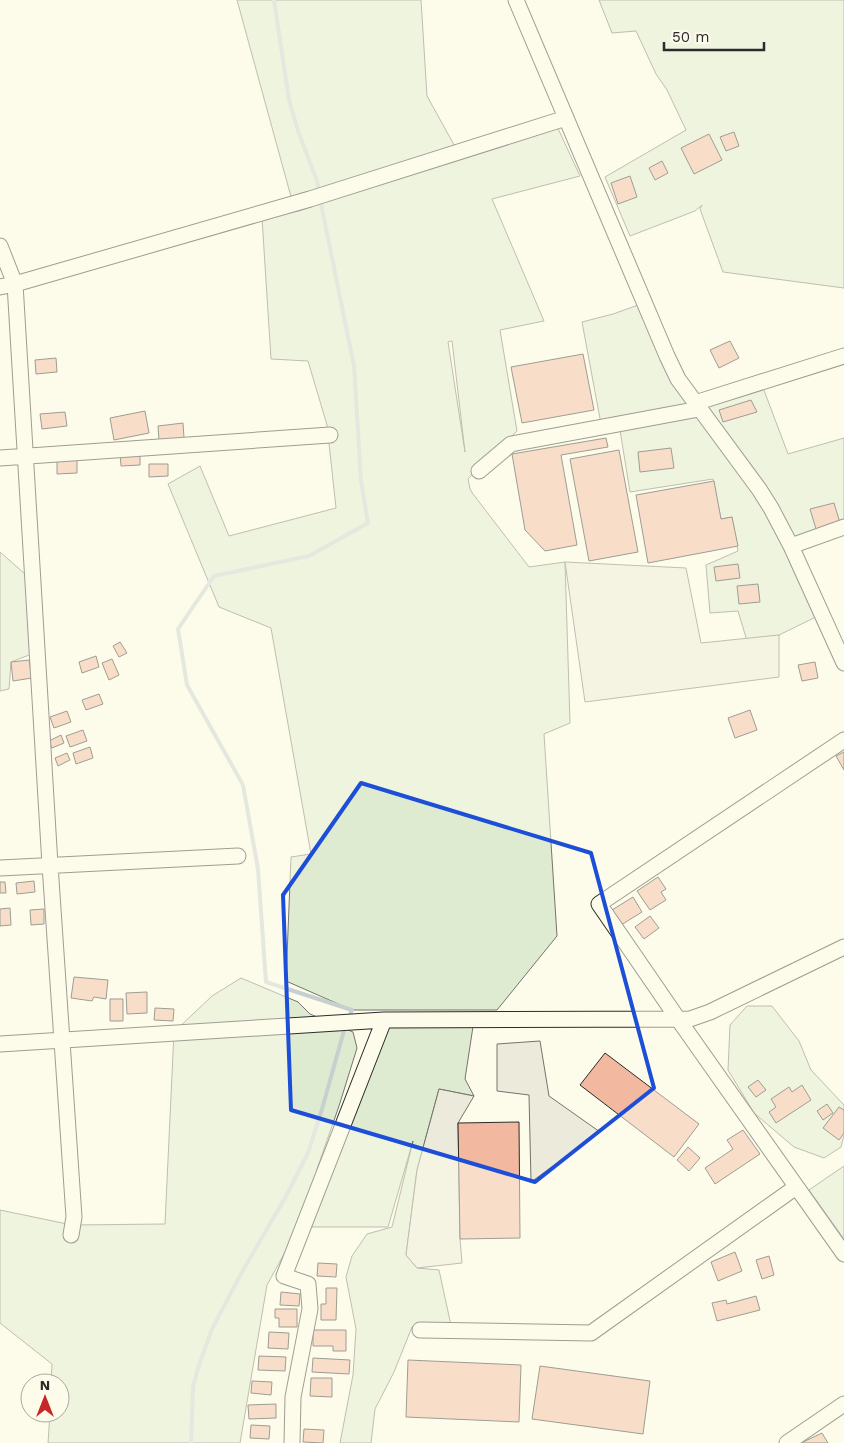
<svg xmlns="http://www.w3.org/2000/svg" width="844" height="1443" viewBox="0 0 844 1443" font-family="'Work Sans',sans-serif">
<style>
.green{fill:#deebd1;stroke:#74746e;fill-rule:evenodd}
.parking{fill:#eceadb;stroke:#74746e}
.lines{fill:none;stroke-linecap:round;stroke-linejoin:round}
.stream{stroke:#c7d0d0;stroke-width:4}
.building{fill:#f2b8a0;stroke:#2b2b2b}
.minor-casing{stroke:#2b2b2b;stroke-width:17}
.minor{stroke:#fdfbea;stroke-width:15}
.marked{fill:none;stroke:#1d4ed8;stroke-width:4;stroke-linejoin:round}
</style>
<rect width="100%" height="100%" fill="#fdfbea"/>
<path class="green" d="M237 0H421L427 96 458 152 293 204Z
M599 0H844V288L723 272 700 209 702 205 695 211 630 236 605 177 686 130 667 90 656 74 636 31 612 33Z
M555 122 580 176 492 199 544 321 500 330 517 431 468 479 470 489 473 494 529 567 565 562 570 723 544 734 557 936 497 1010H352L286 981 291 857 311 854 271 628 219 607 168 484 200 466 229 536 336 508 327 425 308 361 271 359 262 218 299 211ZM451 341H452L465 452 448 342Z
M644 303 695 403 601 424 582 322 613 314Z
M759 377 788 454 844 438V527L796 544 766 507 822 614 779 635 747 641 738 611 710 613 706 565 738 551 732 517 721 519 713 479 630 492 619 424 699 409Z
M0 552 33 581 37 652 11 662 9 689 0 691Z
M241 978 298 1002 310 1014 353 1032 357 1048 339 1106 317 1169 314 1197 384 1020H474L465 1079 474 1096 439 1089 417 1170 406 1255 417 1268 439 1270 452 1330 412 1327 394 1372 375 1409 371 1443H340L353 1375 356 1329 346 1277 352 1256 367 1234 392 1227 413 1141 388 1227H303L311 1205 267 1285 240 1443H48L50 1413H60V1383H51L52 1364 0 1323V1210L72 1225 165 1224 174 1032 212 996Z
M747 1006H772L799 1041 811 1070 844 1105V1135L841 1147 824 1158 794 1147 754 1113 728 1070 730 1025Z
M844 1166V1239L809 1190Z"/>
<path class="parking" d="M565 562 686 568 701 643 779 635V677L585 702Z
M540 1041 549 1096 600 1132 531 1182 529 1095 497 1091V1044Z
M439 1089 474 1096 458 1123 460 1239 462 1263 417 1268 406 1255 417 1170Z"/>
<g class="lines">
<path class="stream" d="M274 0 289 100 299 134 317 181 319 192
M320 199 354 366 361 481 368 523 309 556 214 576 178 629 187 685 243 785 258 869 266 982 352 1010 348 1019
M191 1443 193 1387 198 1368 212 1329 242 1272 285 1198 308 1153 322 1109 345 1027"/>
</g>
<path class="building" d="M734 132 739 146 726 151 720 137Z
M709 134 722 160 694 174 681 148Z
M662 161 668 173 655 180 649 168Z
M630 176 637 197 618 204 611 183Z
M730 341 739 358 719 368 710 350Z
M583 354 594 410 522 423 511 367Z
M56 358 57 372 36 374 35 360Z
M751 400 757 412 723 422 719 410Z
M145 411 149 433 114 440 110 418Z
M65 412 67 426 42 429 40 414Z
M183 423 184 438 159 441 158 426Z
M606 438 608 447 561 455 577 545 545 551 525 530 512 454Z
M671 448 674 468 640 472 638 452Z
M619 450 638 552 589 561 570 459Z
M140 452V465L121 466 120 453Z
M77 460V473L57 474V461Z
M149 464H168V476L149 477Z
M714 481 721 519 732 517 738 546 648 563 636 495Z
M834 503 840 523 816 529 810 509Z
M738 564 740 578 716 581 714 567Z
M758 584 760 602 739 604 737 586Z
M120 642 127 653 119 657 113 646Z
M96 656 99 667 82 673 79 662Z
M112 659 119 675 109 680 102 663Z
M29 660 32 678 13 681 11 662Z
M815 662 818 678 802 681 798 665Z
M99 694 103 704 86 710 82 700Z
M750 710 757 730 735 738 728 718Z
M67 711 71 722 54 728 50 717Z
M83 730 87 741 70 747 66 736Z
M61 735 64 743 52 748 49 741Z
M90 747 93 758 76 764 73 753Z
M844 752V770L836 756Z
M67 753 70 760 58 766 55 758Z
M658 877 666 889 661 892 666 900 650 910 637 891Z
M34 881 35 892 17 894 16 883Z
M0 882H5L6 893H0Z
M633 897 642 912 621 925 612 910Z
M10 908 11 925 0 926V909Z
M44 909V924L31 925 30 910Z
M650 916 659 928 644 939 635 927Z
M74 977 108 980 106 999 94 997 92 1001 71 998Z
M147 992V1013L127 1014 126 993Z
M110 999H123V1021H110Z
M155 1008 174 1009 173 1021 154 1020Z
M605 1053 699 1124 674 1157 580 1085Z
M758 1080 766 1090 756 1097 748 1087Z
M802 1085 811 1100 776 1123 769 1112 776 1107 771 1099 789 1087 792 1092Z
M827 1104 833 1113 823 1120 817 1111Z
M839 1107 844 1110V1133L839 1140 823 1128Z
M519 1122 520 1238 460 1239 458 1123Z
M743 1130 760 1154 715 1184 705 1168 733 1149 727 1140Z
M688 1147 700 1158 689 1171 677 1160Z
M735 1252 742 1271 718 1281 711 1262Z
M769 1256 774 1275 762 1279 756 1260Z
M318 1263 337 1264 336 1277 317 1276Z
M326 1288H337L336 1320H321V1304H326Z
M281 1292 300 1294 299 1306 280 1305Z
M756 1296 760 1310 717 1321 712 1303 726 1300 727 1304Z
M275 1309H297V1327H279V1318H275Z
M313 1330H346V1351H333V1346H313Z
M269 1332 289 1333 288 1349 268 1348Z
M259 1356 286 1357 285 1371 258 1370Z
M313 1358 350 1360 349 1374 312 1372Z
M408 1360 521 1365 519 1422 406 1417Z
M540 1366 650 1381 643 1434 532 1419Z
M311 1378H332V1397L310 1396Z
M252 1381 272 1382 271 1395 251 1393Z
M276 1404V1418L249 1419 248 1405Z
M251 1425 270 1426 269 1439 250 1438Z
M304 1429 324 1430 323 1443 303 1442Z
M822 1433 828 1443H801Z"/>
<g class="lines">
<defs>
<path id="minor" d="M516 0 667 356 678 379 759 489 771 508 791 546 844 663
M0 246 15 284 50 865 74 1217 71 1235
M0 287 15 284 310 199 566 118
M695 403 844 356
M0 458 330 435
M479 471 511 444 699 409
M791 546 844 527
M844 740 599 904 678 1019 844 1254
M0 868 238 856
M0 1044 384 1020 690 1019 710 1012 844 947
M420 1330 591 1333 796 1187
M292 1443 293 1397 310 1309 308 1284 284 1276 384 1020
M787 1443 844 1404"/>
</defs>
<use href="#minor" class="minor-casing"/>
<use href="#minor" class="minor"/>
</g>
<path d="M0 0H844V1443H0ZM361 783 591 853 654 1088 535 1182 291 1110 283 895Z" fill="#fdfbea" fill-opacity=".55" fill-rule="evenodd"/>
<path class="marked" d="M361 783 591 853 654 1088 535 1182 291 1110 283 895Z"/>
<g transform="translate(45 1398)"><circle r="24" fill="#fdfbea" stroke="#a9a89e"/>
<path d="M0-4L9 19L0 12L-9 19Z" fill="#c62828"/>
<text y="-8" font-size="14" font-weight="bold" text-anchor="middle" fill="#2b2b2b">N</text>
</g>
<path d="M664 42v8h100v-8" fill="none" stroke="#2b2b2b" stroke-width="2.5"/>
<text x="672" y="42" font-size="15" fill="#2b2b2b" stroke="#fdfbea" stroke-width="4" paint-order="stroke">50 m</text>
</svg>
